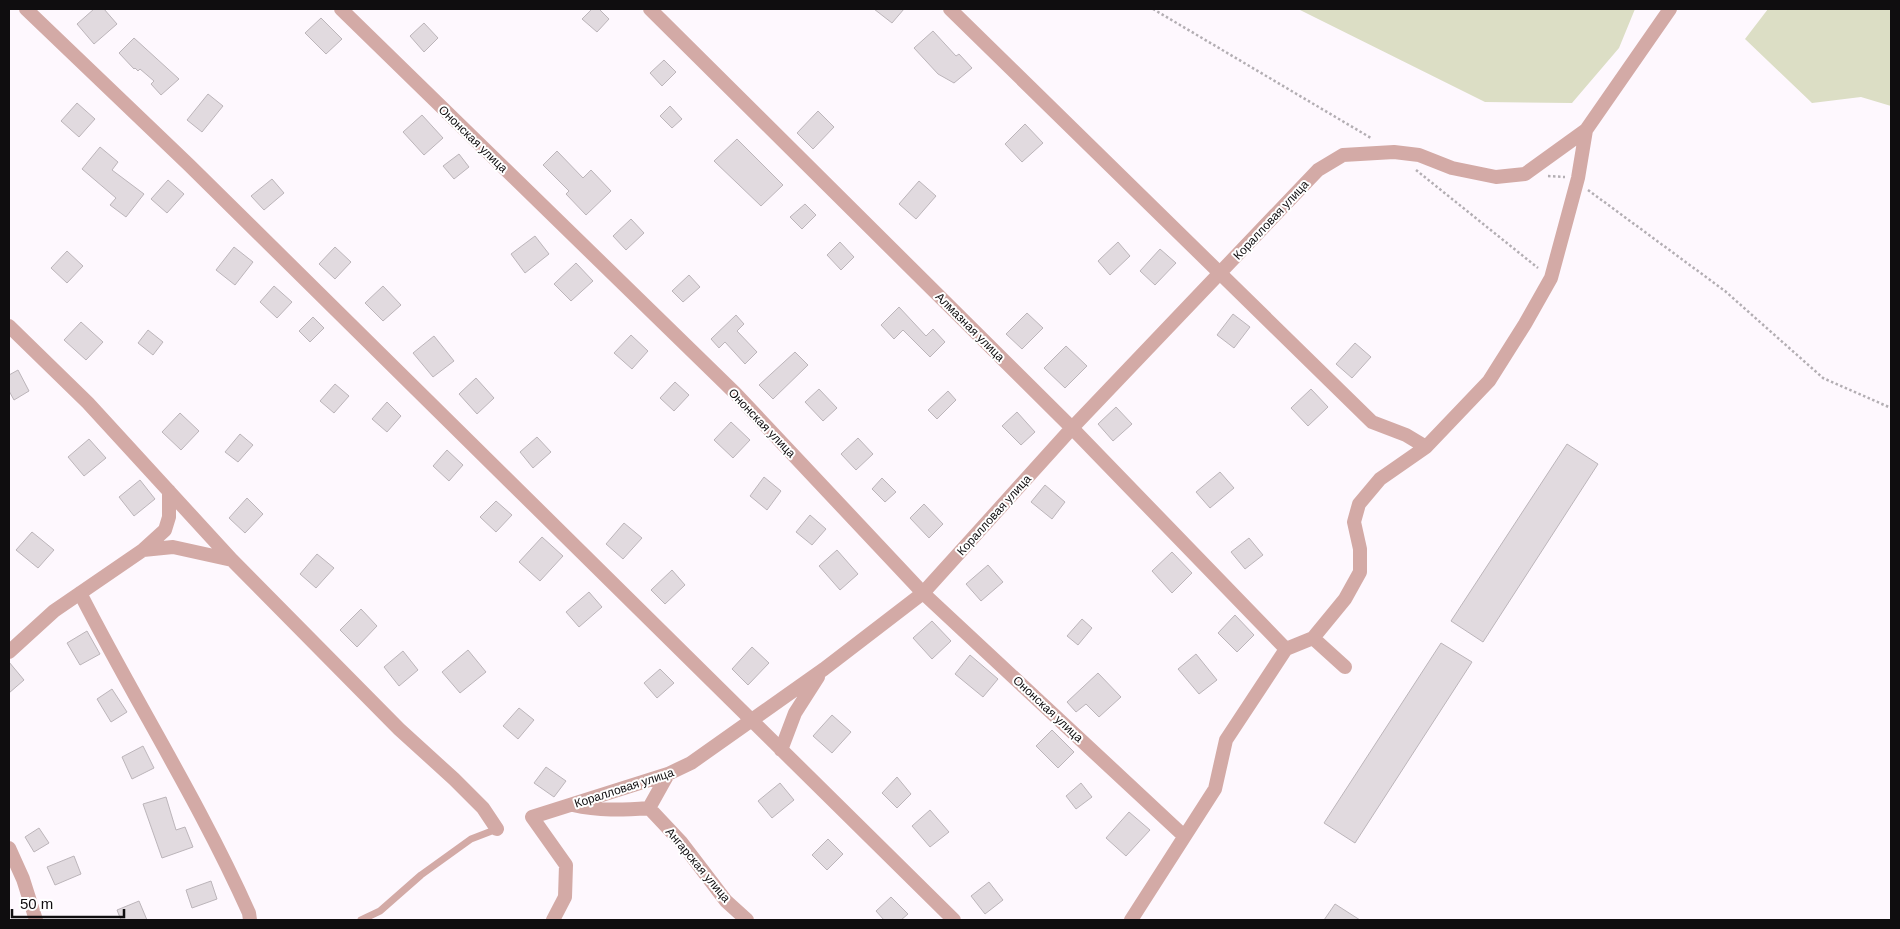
<svg xmlns="http://www.w3.org/2000/svg" width="1900" height="929" viewBox="0 0 1900 929" font-family="Helvetica,sans-serif">
<style>
.green{fill:#dcdec5}
.building{fill:#e1dadf;stroke:#bcb5ba}
.lines{fill:none;stroke-linecap:round;stroke-linejoin:round}
.path{stroke:#b3aeb3;stroke-width:2.5;stroke-dasharray:2.5 2.5;stroke-linecap:butt}
.service{stroke:#d3aaa6;stroke-width:7}
.minor{stroke:#d3aaa6;stroke-width:14}
.labels{text-anchor:middle;stroke-width:4;stroke-linejoin:round;paint-order:stroke}
.street-label{font-size:12px;fill:#0f0d0f;stroke:#fff}
</style>
<rect width="100%" height="100%" fill="#fef8fe"/>
<path class="green" d="M1298 9H1635L1619 48 1572 103 1485 102Z
M1768 9H1891V106L1861 97 1812 103 1745 39Z"/>
<path class="building" d="M94 9H104L117 24 94 44 77 24Z
M592 9H599L609 19 597 32 582 19Z
M874 9H904L892 23Z
M321 18 342 39 326 54 305 33Z
M424 23 438 38 424 52 410 36Z
M933 31 956 56 959 54 972 68 954 83 938 74 914 48Z
M134 38 179 79 161 95 151 84 154 81 140 69 138 71 135 68 134 69 119 53Z
M664 60 676 72 662 86 650 73Z
M208 94 223 106 202 132 187 120Z
M77 103 95 119 79 137 61 121Z
M670 106 682 119 672 128 660 116Z
M818 111 834 127 813 149 797 133Z
M422 115 443 138 424 155 403 132Z
M1025 124 1043 143 1022 162 1005 144Z
M737 139 783 185 761 206 714 161Z
M100 147 118 162 112 170 144 194 126 217 110 205 116 198 82 169Z
M557 151 583 178 591 170 611 191 586 215 566 194 569 191 543 165Z
M459 154 469 167 454 179 443 166Z
M272 179 284 193 264 210 251 196Z
M168 180 184 194 167 213 151 199Z
M919 181 936 196 916 219 899 204Z
M805 204 816 215 802 229 790 217Z
M631 219 644 233 626 250 613 236Z
M535 236 549 254 525 273 511 254Z
M840 242 854 257 841 270 827 255Z
M1118 242 1130 256 1110 275 1098 261Z
M234 247 253 262 235 285 216 270Z
M335 247 351 262 335 279 319 264Z
M1160 249 1176 263 1155 285 1140 271Z
M67 251 83 266 67 283 51 268Z
M576 263 593 281 571 301 554 284Z
M689 275 700 287 683 302 672 291Z
M274 286 292 302 277 318 260 302Z
M383 286 401 305 383 321 365 303Z
M899 307 926 336 933 329 945 342 930 357 903 330 894 339 881 325Z
M1027 313 1043 328 1022 349 1006 334Z
M1233 314 1250 327 1234 348 1217 335Z
M736 315 744 324 737 331 757 352 745 364 725 342 719 348 711 339Z
M313 317 324 328 310 342 299 331Z
M81 322 103 342 86 360 64 340Z
M148 330 163 342 153 355 138 343Z
M631 335 648 351 632 369 614 353Z
M434 336 454 361 433 377 413 353Z
M1355 343 1371 357 1352 378 1336 364Z
M1066 346 1087 366 1065 388 1044 368Z
M795 352 808 365 773 399 759 385Z
M18 370 29 391 14 400 9 391V375Z
M476 378 494 398 477 414 459 394Z
M675 382 689 395 674 411 660 398Z
M335 384 349 396 334 413 320 401Z
M819 389 837 408 823 421 805 402Z
M1311 389 1328 407 1308 426 1291 408Z
M948 391 956 400 937 419 928 410Z
M387 402 401 416 387 432 372 419Z
M1116 407 1132 424 1113 441 1098 424Z
M1017 412 1035 432 1021 445 1002 426Z
M180 413 199 431 181 450 162 432Z
M731 422 750 440 733 458 714 440Z
M240 434 253 445 238 462 225 452Z
M537 437 551 452 533 468 520 452Z
M858 438 873 454 856 470 841 454Z
M89 439 106 458 84 476 68 457Z
M1567 444 1598 464 1483 642 1451 621Z
M447 450 463 465 449 481 433 466Z
M1220 472 1234 488 1210 508 1196 492Z
M764 477 781 491 767 510 750 496Z
M882 478 896 492 885 502 872 489Z
M140 480 155 499 134 516 119 497Z
M1045 485 1065 502 1052 519 1031 502Z
M247 498 263 514 245 533 229 518Z
M496 501 512 515 496 532 480 517Z
M924 504 943 524 929 538 910 518Z
M810 515 826 529 812 545 796 532Z
M624 523 642 538 623 559 606 544Z
M32 532 54 550 38 568 16 550Z
M542 537 563 556 540 581 519 562Z
M1249 538 1263 555 1245 569 1231 552Z
M837 550 858 574 840 590 819 566Z
M1172 552 1192 573 1172 593 1152 571Z
M317 554 334 568 316 588 300 574Z
M988 565 1003 582 981 601 966 584Z
M672 570 685 585 665 604 651 590Z
M589 592 602 607 579 627 566 612Z
M361 609 377 626 357 647 340 630Z
M1235 615 1254 635 1237 652 1218 633Z
M1082 619 1092 628 1078 645 1067 636Z
M932 621 951 641 932 659 913 638Z
M87 631 100 654 80 665 67 643Z
M1441 643 1472 662 1355 843 1324 823Z
M752 647 769 663 748 685 732 669Z
M468 650 486 672 460 693 442 672Z
M403 651 418 670 399 686 384 667Z
M1196 654 1217 680 1199 694 1178 669Z
M970 655 998 679 983 697 955 674Z
M9 662 24 680 9 693Z
M660 669 674 683 657 698 644 683Z
M1098 673 1121 697 1099 717 1086 704 1076 712 1067 702Z
M112 689 127 712 111 722 97 699Z
M519 708 534 720 518 739 503 726Z
M832 715 851 732 832 753 813 736Z
M1052 730 1074 752 1058 768 1036 746Z
M143 746 154 768 132 779 122 757Z
M546 767 566 781 554 797 534 783Z
M897 777 911 794 897 808 882 793Z
M780 783 794 800 772 818 758 801Z
M1081 783 1092 797 1076 809 1066 796Z
M166 797 176 830 185 827 193 847 162 858 143 804Z
M930 810 949 832 930 847 912 826Z
M1129 812 1150 830 1126 856 1106 838Z
M39 828 49 843 34 852 25 837Z
M828 839 843 854 827 870 812 855Z
M74 856 81 874 55 885 47 867Z
M211 881 217 899 192 908 186 890Z
M989 882 1003 900 985 914 971 896Z
M891 897 908 914 901 920H884L876 911Z
M139 901 147 920H121L117 910Z
M1335 904 1360 920H1324Z"/>
<g class="lines">
<path class="path" d="M1153 9 1371 138
M1416 170 1538 268
M1548 176 1565 177
M1588 190 1725 291 1823 378 1891 408"/>
<path class="service" d="M361 920 380 911 421 875 471 839 497 829"/>
<path class="minor" d="M26 9 189 165 954 920
M341 9 736 394 923 593 1184 836
M650 9 1072 428 1286 649
M950 9 1372 422 1406 435 1426 447
M9 326 88 403 232 560 399 729 454 779 483 808 497 829
M143 550 165 530 169 517V491
M80 593C135 701 200 803 249 913L250 920
M9 652 54 611 143 550 173 547 232 560
M1345 667 1313 638 1345 599 1360 572V549L1354 522 1359 504 1380 479 1426 447 1489 381 1525 324 1551 278 1578 178 1586 130 1670 9
M781 750 795 713 818 677
M573 805C599 811 623 810 649 808
M649 808 681 842 726 901 747 920
M649 808 668 774
M9 848 23 879 36 920
M553 920 565 897 566 865 532 817 668 774 691 763 824 669 923 593 1072 428 1318 170 1343 155 1394 152 1419 155 1452 168 1496 177 1525 174 1586 130
M1131 920 1215 789 1226 740 1286 649 1313 638"/>
</g>
<g class="labels">
<g class="street-label">
<text transform="translate(473 139) rotate(44)" y="4">Ононская улица</text>
<text transform="translate(1271 220) rotate(-47)" y="4">Коралловая улица</text>
<text transform="translate(970 327) rotate(45)" y="4">Алмазная улица</text>
<text transform="translate(762 423) rotate(46)" y="4">Ононская улица</text>
<text transform="translate(994 515) rotate(-48)" y="4">Коралловая улица</text>
<text transform="translate(1048 709) rotate(43)" y="4">Ононская улица</text>
<text transform="translate(624 788) rotate(-18)" y="4">Коралловая улица</text>
<text transform="translate(698 865) rotate(50)" y="4">Ангарская улица</text>
</g>
</g>
<rect width="1900" height="929" fill="none" stroke="#0f0d0f" stroke-width="20"/>
<path d="M12 909v8h112v-8" fill="none" stroke="#0f0d0f" stroke-width="2.5"/>
<text x="20" y="909" font-size="15" fill="#0f0d0f" stroke="#ffffff" stroke-width="4" paint-order="stroke">50 m</text>
</svg>
